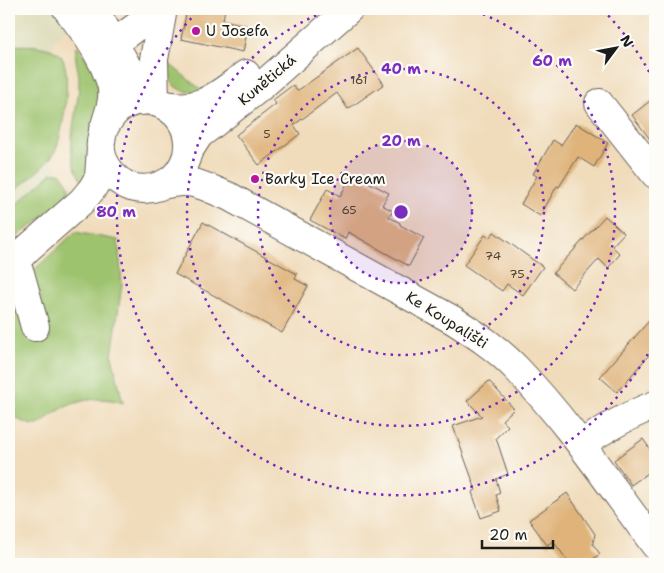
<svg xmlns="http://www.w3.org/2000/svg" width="664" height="573" viewBox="0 0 664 573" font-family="'Shantell Sans',sans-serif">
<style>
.built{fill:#deddbb}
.green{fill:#9ec36e;stroke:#5d7045}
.building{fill:#dfb37a}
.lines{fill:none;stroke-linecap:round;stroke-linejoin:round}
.minor-casing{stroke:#665f54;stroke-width:30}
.minor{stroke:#fff;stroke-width:28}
.ring{fill:none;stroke:#7b2cbf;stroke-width:2.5;stroke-dasharray:2.5 5}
.poi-dot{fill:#b5179e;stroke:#fdfcf7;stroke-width:2}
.labels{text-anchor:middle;stroke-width:4.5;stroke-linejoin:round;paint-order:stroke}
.number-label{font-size:12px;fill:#4d4234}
.poi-label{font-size:15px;fill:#1c1c1c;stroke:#fdfcf7;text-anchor:start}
.street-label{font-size:15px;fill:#1c1c1c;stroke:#fdfcf7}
.centre{fill:#7b2cbf;stroke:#fdfcf7;stroke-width:2.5}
.ring-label{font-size:15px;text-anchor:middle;font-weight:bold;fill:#7b2cbf;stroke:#fdfcf7;stroke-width:4.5;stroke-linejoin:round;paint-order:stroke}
</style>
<rect width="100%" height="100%" fill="#fdfcf7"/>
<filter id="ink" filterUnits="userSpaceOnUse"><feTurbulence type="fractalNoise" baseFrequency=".02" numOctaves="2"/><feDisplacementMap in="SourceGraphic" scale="10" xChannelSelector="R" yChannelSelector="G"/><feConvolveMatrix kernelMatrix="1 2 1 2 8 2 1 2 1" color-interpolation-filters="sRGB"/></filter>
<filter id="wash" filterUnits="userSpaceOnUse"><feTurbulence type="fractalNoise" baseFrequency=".0096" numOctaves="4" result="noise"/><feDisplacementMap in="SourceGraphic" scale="20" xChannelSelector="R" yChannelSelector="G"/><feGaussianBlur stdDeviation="1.12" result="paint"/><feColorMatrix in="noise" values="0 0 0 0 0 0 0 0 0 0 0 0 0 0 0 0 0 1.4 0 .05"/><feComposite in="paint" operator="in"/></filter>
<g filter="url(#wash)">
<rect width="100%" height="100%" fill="#f0dcbb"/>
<path class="built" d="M9 9H91L53 40 47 152 71 194 18 234 9 246Z"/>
<path class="green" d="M9 46C24 45 44 44 58 53 75 63 63 138 54 153 45 168 22 183 9 196Z
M77 46 102 80 92 167 83 183C60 151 79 116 79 80 79 68 73 58 77 46Z
M162 58 204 92C175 94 168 85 162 58Z
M52 173H60C64 177 70 184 69 190 68 203 29 227 19 235 15 239 12 244 9 248V211Z
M75 232 118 240 122 284 112 356 123 403C99 395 74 400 53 414 48 417 43 424 37 425 28 426 16 418 9 414V314L32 272Z"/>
<g id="blocks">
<path class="building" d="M187 9H225L223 20 248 26 243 52 181 39Z
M358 48 384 84 348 109 337 93 294 125 300 134 259 165 236 135 276 104 273 100 293 85 297 91Z
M655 97V146L632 115Z
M576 123 608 143 594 167 578 157 559 187 557 186 540 216 521 204 537 176 533 174 553 140 561 145Z
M353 174 389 193 382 205 393 211 389 217 400 223V225L424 238 409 266 348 232 345 239 310 220 327 189 340 196Z
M605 216 624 233 612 246 620 254 608 268 599 259 572 289 553 273Z
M203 222 297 274 295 279 308 286 282 333 175 274Z
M494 232 543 267 523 295 507 284 502 291 464 265 485 235 489 238Z
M655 314V348L617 392 600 377Z
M489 381 514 409 502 420 508 426 496 438 508 474 496 479 500 493 496 495 501 511 481 518 472 492 476 490 453 426 482 416 467 401Z
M643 439 655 456V468L631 485 614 460Z
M567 493 595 534 593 544 600 554 586 564H570L553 541 547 545 529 520Z"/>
</g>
</g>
<g filter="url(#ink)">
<use href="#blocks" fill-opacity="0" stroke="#665f54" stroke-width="1"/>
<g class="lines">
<defs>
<path id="minor" d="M67 9C83 29 104 59 111 84 119 115 85 140 110 171 115 179 123 184 131 187 145 191 159 188 171 180 182 171 189 157 188 143 187 112 153 91 125 105 114 110 108 120 103 130
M94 9 136 82 142 101
M103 55 107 48 140 24 151 9
M155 102 154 59 163 9
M159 103C197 115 217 96 246 74
M599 103 655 174
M188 152 199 135 258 89 349 9
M162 185C192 177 203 186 230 197L453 320C475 334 498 349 516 368 568 422 610 485 655 545
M11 266 20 273 35 327
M9 269 26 250 82 201 92 189 99 177 101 148
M581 444C605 429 628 415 655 405"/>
</defs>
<use href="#minor" class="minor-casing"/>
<use href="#minor" class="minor"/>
</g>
</g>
<circle cx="401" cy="212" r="71" fill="#7b2cbf" fill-opacity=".12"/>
<g class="ring">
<circle cx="401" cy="212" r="71"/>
<circle cx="401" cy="212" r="143"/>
<path d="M469 9A214 214 0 1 1 333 9"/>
<path d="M655 341A285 285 0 1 1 199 10M603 10A285 285 0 0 1 655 83"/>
</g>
<g class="poi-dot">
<circle cx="196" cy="31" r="5"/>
<circle cx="255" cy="179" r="5"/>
</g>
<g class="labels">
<g class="number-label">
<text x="359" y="84">161</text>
<text x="267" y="138">5</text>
<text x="349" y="214">65</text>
<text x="493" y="260">74</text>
<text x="517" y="278">75</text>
</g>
<g class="poi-label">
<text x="206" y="36">U Josefa</text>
<text x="265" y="184">Barky Ice Cream</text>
</g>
<g class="street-label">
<text transform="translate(267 80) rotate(-40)" y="5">Kunětická</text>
<text transform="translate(447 320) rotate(32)" y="5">Ke Koupališti</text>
</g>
</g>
<circle cx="401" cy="212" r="8" class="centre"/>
<g class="ring-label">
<text x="552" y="66">60 m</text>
<text x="401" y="74">40 m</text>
<text x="401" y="146">20 m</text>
<text x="116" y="217">80 m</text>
</g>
<rect width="664" height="573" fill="none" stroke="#fdfcf7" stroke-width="30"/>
<g transform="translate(616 48) rotate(58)" stroke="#fdfcf7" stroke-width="4" paint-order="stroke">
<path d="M0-4L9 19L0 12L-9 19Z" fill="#1c1c1c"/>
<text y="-8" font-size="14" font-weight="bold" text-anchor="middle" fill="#1c1c1c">N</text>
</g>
<path d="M482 540v8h71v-8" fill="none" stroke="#1c1c1c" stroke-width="2.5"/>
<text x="489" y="540" font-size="15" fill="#1c1c1c" stroke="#fdfcf7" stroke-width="4" paint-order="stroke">20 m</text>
</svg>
